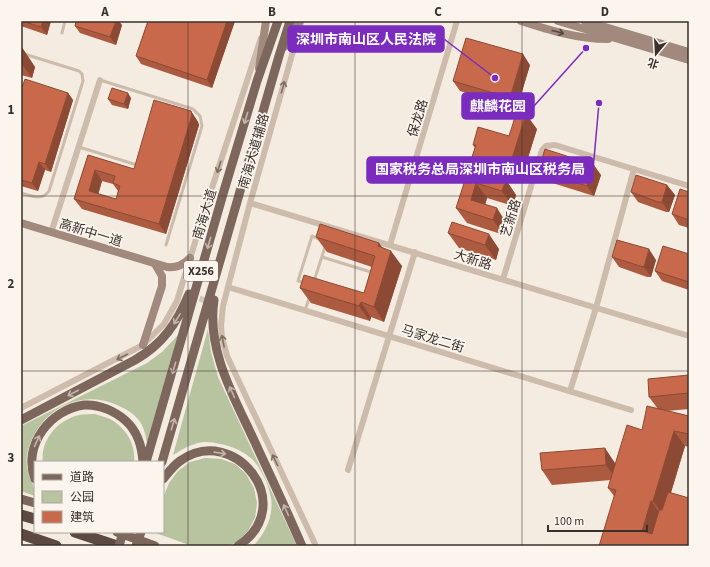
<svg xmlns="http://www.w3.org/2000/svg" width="710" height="567" viewBox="0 0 710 567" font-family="'Source Sans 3','Noto Sans SC',sans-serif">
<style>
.green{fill:#b8c4a0}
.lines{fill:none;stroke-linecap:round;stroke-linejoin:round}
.street-tunnel{stroke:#cfc6bd;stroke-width:6;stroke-dasharray:6 3;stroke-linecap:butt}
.lane{stroke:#cdbbac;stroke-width:3}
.street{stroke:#cdbbac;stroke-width:6}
.secondary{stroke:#a18a7d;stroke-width:8}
.primary{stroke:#7d675c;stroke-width:9}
.highway{stroke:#5c4a42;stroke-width:11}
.primary-bridge{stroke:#7d675c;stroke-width:9}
.wall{fill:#ac5a40;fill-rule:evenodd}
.shaded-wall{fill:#8c4a34}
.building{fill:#c8694b;stroke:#8c4a34;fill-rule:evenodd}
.oneway{stroke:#544640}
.oneway2{stroke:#7d6f65}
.oneway3{stroke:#c2b5ac}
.grid{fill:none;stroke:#3b302b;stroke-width:1;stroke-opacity:0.55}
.labels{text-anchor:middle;stroke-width:3.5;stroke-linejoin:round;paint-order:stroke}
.shield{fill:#fbf5ee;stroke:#756b66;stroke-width:1}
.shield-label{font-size:12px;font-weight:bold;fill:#3b302b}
.street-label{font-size:13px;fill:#3b302b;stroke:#fbf5ee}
.leader{fill:none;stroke:#7b2cbf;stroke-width:1.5}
.callout-dot{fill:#7b2cbf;stroke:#fbf5ee;stroke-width:1.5}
.callout{fill:#7b2cbf;stroke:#7b2cbf;stroke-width:1.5}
.callout-label{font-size:14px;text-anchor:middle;font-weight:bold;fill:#fff}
.neatline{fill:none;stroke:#3b302b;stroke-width:1.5}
.grid-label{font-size:13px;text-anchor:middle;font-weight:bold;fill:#3b302b}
</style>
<rect width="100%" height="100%" fill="#f4ebe1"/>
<path class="green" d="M208 329 211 352 218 377 297 546H253C265 534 274 516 271 498 270 493 268 486 266 481 262 473 257 463 251 458 241 450 231 446 220 444 212 442 203 441 195 444 187 446 180 451 173 455Z
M178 335 147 443C144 422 137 414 117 405 78 387 35 413 27 455 24 473 35 481 35 496L21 491V426L147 363 162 352Z
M95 414C100 416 106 417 110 419 126 428 136 444 134 462H43C40 440 58 420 79 415 84 414 90 414 95 414Z
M205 458 221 459 235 464 246 474 254 488 257 503 255 518 248 531 237 542 228 546H192L153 532H163V498L169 483 178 471 190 462Z"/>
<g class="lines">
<path class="street-tunnel" d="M191 296 211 302"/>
<path class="lane" d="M62 33 65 21
M21 53 79 71 82 74 83 81 49 191C42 201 31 196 21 193
M100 80 193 109 200 116 202 126 166 245
M79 147 137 165 138 163
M322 257 374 273
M314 281 325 247
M306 283 298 281 312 236 319 239
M305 310 310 296"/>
<path class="street" d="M301 23 250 203 223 306 221 326 222 337 227 356 316 546
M250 203 689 336
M51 233 100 80
M390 245 457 21
M503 279 542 150 546 146 555 145 689 186
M228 287 631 410
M570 391 596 308 634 169
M21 408 143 345 164 324 177 301 209 197 261 38
M348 470 415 252"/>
<path class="secondary" d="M521 21C549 30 577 39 608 39
M558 21 689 60
M585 21 689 52
M284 47 300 21
M259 68 266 21
M21 223 167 267C177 268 183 265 190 258
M143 345 162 286V276L155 264"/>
<path class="primary" d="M214 300C206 353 237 402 258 449 273 481 288 514 302 546
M21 420 135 360C163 344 177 323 189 294
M146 462 223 194 257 81 278 21
M162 462 279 56 290 21
M35 479C22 445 51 409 84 405 99 404 115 411 126 421 138 432 142 446 143 462
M163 479C168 473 173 466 180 461 234 422 300 505 238 546
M21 499 35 503
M117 532 155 546"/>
<path class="highway" d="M21 515 35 519
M75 532 117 546
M21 534 56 546"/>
<path class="primary-bridge" d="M119 546 123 532
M136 546 141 532"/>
</g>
<path class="wall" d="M21 21H51L47 35 21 26Z
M148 21H235L212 88 141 64 136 56Z
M122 25 116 45 80 33 75 26Z
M21 46 35 67 32 78 21 75Z
M530 65 517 108 460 91 453 81Z
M21 90 68 93 73 100 51 172 45 170 38 191 21 186Z
M131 98 128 109 112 105 108 99Z
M191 111 198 122 199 125 166 234 82 209 74 199 88 155 134 169ZM102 181 113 184 118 191 116 199 98 194Z
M537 129 520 183 483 172 472 157 475 148 473 145Z
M469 168 506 180 516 195 513 206 487 198 485 205 507 224 504 235 467 223 456 208Z
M538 171 601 175 594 196 546 181Z
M667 185 675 195 669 212H666L638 202 631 192Z
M689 192V228L679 225 672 214Z
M448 233 499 249 496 260 459 248Z
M316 237 383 248 402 266 384 322 371 317 370 321 311 303 300 288 364 293 372 267 327 252Z
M689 254V290L662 281 655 271Z
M612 257 656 260 651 277H647L619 267Z
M689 375V409L667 411 689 416V447L685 446 671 492 689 546 614 496 608 488 611 480 552 485 542 470 615 463V464L658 409 649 397Z"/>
<path class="shaded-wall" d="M43 21H51L47 35 41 27Z
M116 21H119L122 25 116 45 110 37Z
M227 21H235L212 88 207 80Z
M21 46 35 67 32 78 21 63Z
M523 54 530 65 517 108 510 98Z
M68 93 73 100 51 172 45 164Z
M128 93 131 98 128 109 124 104Z
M191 111 198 122 199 125 166 234 159 224Z
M526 114 537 129 520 183 509 168Z
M39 162 45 170 38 191 32 183Z
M594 165 601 175 594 196 587 186Z
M95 170 102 181 96 202 89 191Z
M506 180 516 195 513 206 502 191Z
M476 183 487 198 482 215 471 200Z
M667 185 675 195 669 212 662 202Z
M497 208 507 224 504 235 493 220Z
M489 234 499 249 496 260 485 245Z
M379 243 389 257 391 251 402 266 384 322 374 307 378 246Z
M649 249 656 260 651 277 644 267Z
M361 302 371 317 370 321 359 306Z
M674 431 685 446 664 516 653 501Z
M605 448 615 463 617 480 606 465Z
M651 501 662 516 653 546 642 531Z"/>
<path class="building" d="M22 21H43L41 27Z
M76 21H116L110 37 75 26Z
M148 21H227L207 80 136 56Z
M466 38 523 54 510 98 453 81Z
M25 79 68 93 45 164 39 162 32 183 21 180V90Z
M112 88 128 93 124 104 108 99Z
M154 100 191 111 192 115 159 224 74 199 88 155 134 169ZM95 170 115 176 113 183 120 186 116 199 89 191Z
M517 111 526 114 509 168 472 157 476 145H473L478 127 509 136Z
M545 149 594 165 587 186 538 171Z
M469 168 506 180 502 191 476 183 471 200 497 208 493 220 456 208Z
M636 175 667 185 662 202H658L631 192Z
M680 189 689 192V220L672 214Z
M452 222 489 234 485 245 448 233Z
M320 224 379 243 378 246 391 251 374 307 361 302 359 306 300 288 304 275 364 293 375 256 316 237Z
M617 240 649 249 644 267 640 266 612 257Z
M663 246 689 254V282L655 271Z
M689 375V393L649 397 648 379Z
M647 406 689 416V434L674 431 653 501H651L642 531 652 534 659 510H662L668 492 689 498V546H599L616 490 608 488 627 425 642 430Z
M605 448 606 465 542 470 540 453Z"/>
<defs><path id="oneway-shaft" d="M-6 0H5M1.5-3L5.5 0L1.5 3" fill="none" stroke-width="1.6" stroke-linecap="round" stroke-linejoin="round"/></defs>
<use class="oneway" href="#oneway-shaft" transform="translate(558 32) rotate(15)"/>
<g class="oneway2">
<use href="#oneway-shaft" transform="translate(283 87) rotate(-74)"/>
<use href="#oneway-shaft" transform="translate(219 167) rotate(108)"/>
<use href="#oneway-shaft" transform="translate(223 341) rotate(-101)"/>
<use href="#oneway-shaft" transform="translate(122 357) rotate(153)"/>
<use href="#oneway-shaft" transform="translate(275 460) rotate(-115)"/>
</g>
<g class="oneway3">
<use href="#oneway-shaft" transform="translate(246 118) rotate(107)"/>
<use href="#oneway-shaft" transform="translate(209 243) rotate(106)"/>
<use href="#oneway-shaft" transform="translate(177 319) rotate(122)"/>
<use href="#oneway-shaft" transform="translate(174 368) rotate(106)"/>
<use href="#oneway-shaft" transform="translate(232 392) rotate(-114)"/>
<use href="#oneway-shaft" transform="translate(73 393) rotate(152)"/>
<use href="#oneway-shaft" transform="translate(173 424) rotate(-74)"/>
<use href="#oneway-shaft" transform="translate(37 441) rotate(-65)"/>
<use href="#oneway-shaft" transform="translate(220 453) rotate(8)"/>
<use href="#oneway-shaft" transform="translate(286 510) rotate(-114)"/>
</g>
<path class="grid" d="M188 21V546M355 21V546M522 21V546M21 196H689M21 371H689"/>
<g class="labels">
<rect class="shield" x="184" y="261" width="34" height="20" rx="3"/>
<g class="shield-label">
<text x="201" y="275">X256</text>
</g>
<g class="street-label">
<text transform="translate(417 118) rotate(-73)" y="5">保龙路</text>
<text transform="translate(253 151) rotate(-74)" y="5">南海大道辅路</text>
<text transform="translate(204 214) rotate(-73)" y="5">南海大道</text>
<text transform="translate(510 218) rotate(-73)" y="5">艺新路</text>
<text transform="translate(91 232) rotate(17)" y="5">高新中一道</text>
<text transform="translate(473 259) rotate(17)" y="5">大新路</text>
<text transform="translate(433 338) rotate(17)" y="5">马家龙二街</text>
</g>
</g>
<path class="leader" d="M495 78L444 39M586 48L534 106M599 103L593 170"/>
<g class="callout-dot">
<circle cx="495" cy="78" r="4"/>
<circle cx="586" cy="48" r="4"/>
<circle cx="599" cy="103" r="4"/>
</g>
<g class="callout">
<rect x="288" y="26" width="156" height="26" rx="4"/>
<rect x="462" y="93" width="72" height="26" rx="4"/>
<rect x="367" y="157" width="226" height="26" rx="4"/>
</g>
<g class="callout-label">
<text x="366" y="44">深圳市南山区人民法院</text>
<text x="498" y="111">麒麟花园</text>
<text x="480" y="174">国家税务总局深圳市南山区税务局</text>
</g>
<rect width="710" height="567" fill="none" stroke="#fbf5ee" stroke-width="44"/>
<rect x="34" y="461" width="130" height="72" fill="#fbf5ee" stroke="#aea6a0"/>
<rect x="42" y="474" width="20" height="6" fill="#7d675c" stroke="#aea6a0"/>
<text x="70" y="481" font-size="12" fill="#3b302b">道路</text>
<rect x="42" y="491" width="20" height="12" fill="#b8c4a0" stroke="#aea6a0"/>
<text x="70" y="501" font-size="12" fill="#3b302b">公园</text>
<rect x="42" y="511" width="20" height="12" fill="#c8694b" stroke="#aea6a0"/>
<text x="70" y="521" font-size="12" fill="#3b302b">建筑</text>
<g transform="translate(656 54) rotate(198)" stroke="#fbf5ee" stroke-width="3" paint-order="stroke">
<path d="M0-3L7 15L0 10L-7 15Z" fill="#3b302b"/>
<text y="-6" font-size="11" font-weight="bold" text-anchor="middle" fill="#3b302b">北</text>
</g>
<path d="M548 525v6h99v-6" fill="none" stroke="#3b302b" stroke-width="2"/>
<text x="554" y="525" font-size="12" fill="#3b302b" stroke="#fbf5ee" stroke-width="3" paint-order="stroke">100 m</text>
<rect x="22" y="22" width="666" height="523" class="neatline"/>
<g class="grid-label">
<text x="105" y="16">A</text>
<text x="272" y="16">B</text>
<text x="438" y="16">C</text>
<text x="605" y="16">D</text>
<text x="11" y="114">1</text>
<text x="11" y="288">2</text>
<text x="11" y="462">3</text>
</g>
</svg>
